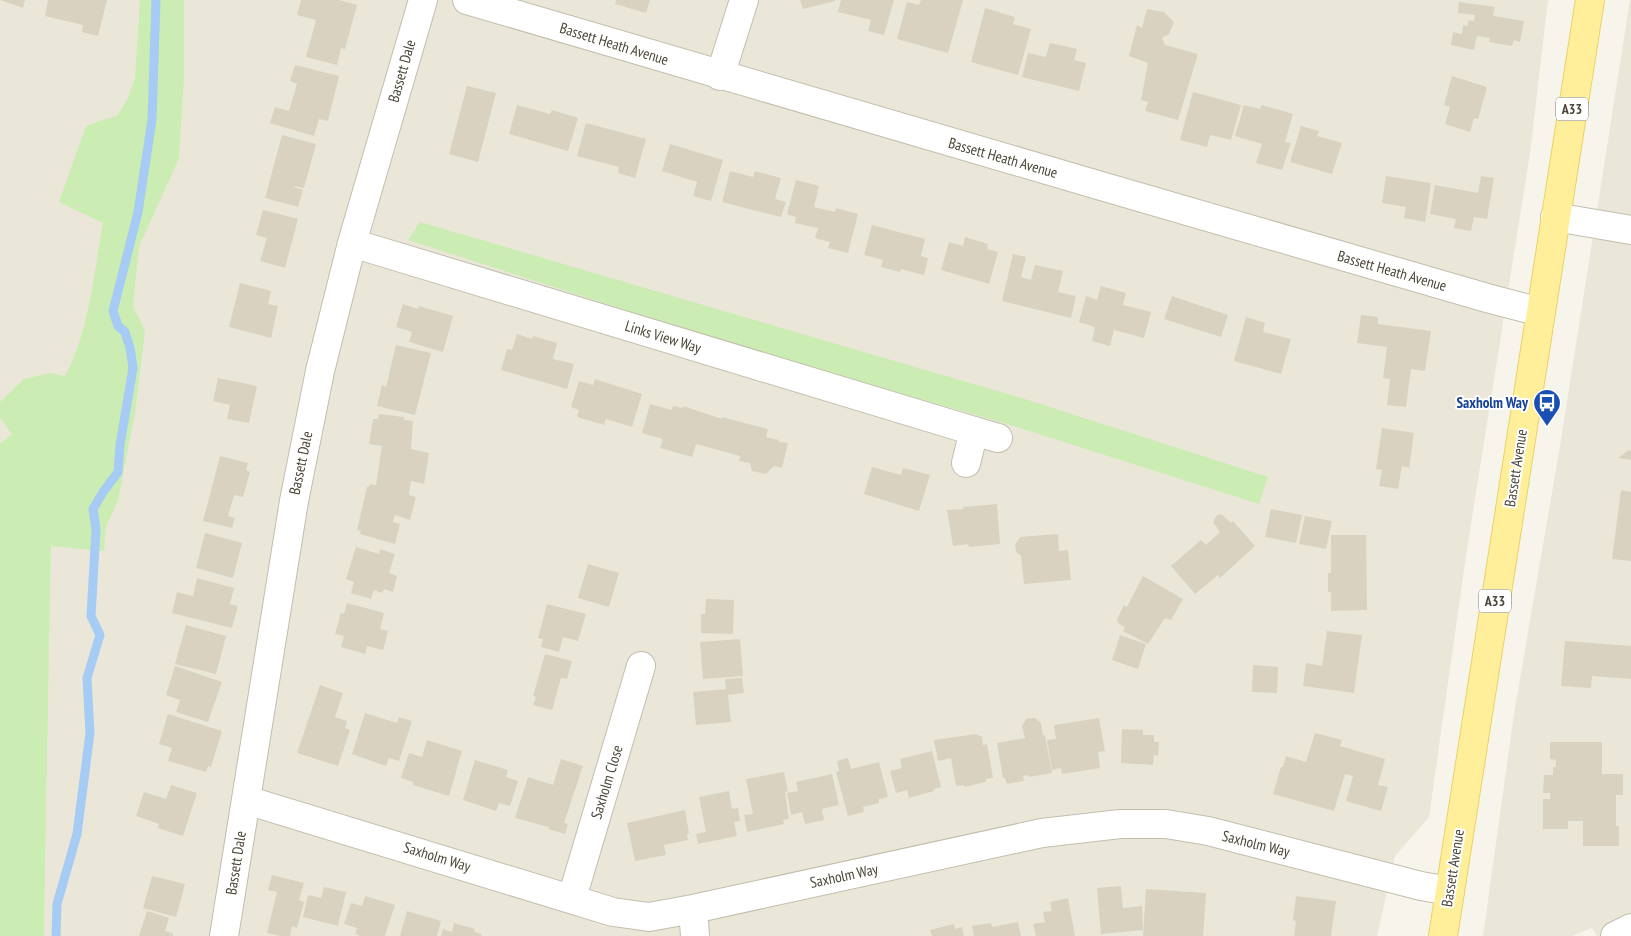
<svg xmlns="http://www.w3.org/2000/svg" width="1631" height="936" viewBox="0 0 1631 936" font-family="'PT Sans Narrow',sans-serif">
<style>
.residential{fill:#eae7d9}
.green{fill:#cbecb2}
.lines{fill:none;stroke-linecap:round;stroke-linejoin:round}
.stream{stroke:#a6cbf5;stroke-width:9}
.building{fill:#d9d2c0}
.minor-casing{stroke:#c2bead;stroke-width:30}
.major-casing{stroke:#ead265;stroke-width:30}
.minor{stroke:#fff;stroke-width:28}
.major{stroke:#ffef9b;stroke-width:28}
.labels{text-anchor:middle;stroke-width:4;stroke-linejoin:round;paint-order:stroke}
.shield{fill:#fff;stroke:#817e74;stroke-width:1}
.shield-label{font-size:14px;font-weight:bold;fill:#4b4638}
.street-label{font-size:15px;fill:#4b4638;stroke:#fff}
.transit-label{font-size:15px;font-weight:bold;fill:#164399;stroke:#fff;text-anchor:end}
</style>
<rect width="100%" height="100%" fill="#f6f4eb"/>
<path class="residential" d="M0 0H1548L1530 153 1467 549 1429 817 1395 856 1377 936H44L51 546 0 534Z
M1630 0H1631V936H1597L1592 928 1572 936H1483L1514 714 1561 440Z"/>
<path class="green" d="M140 0H184V78L179 158 139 247 133 306 145 331 135 413 118 500 106 527 104 551 51 546 44 936H0V444L12 434 0 418V402L24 379 50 373 65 376C89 333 94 272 103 223L59 202 86 126 118 115 127 100 135 78Z
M420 222 1028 400 1268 477 1259 504 1001 422 784 361 408 240Z"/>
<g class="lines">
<path class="stream" d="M56 936 57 904 77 834 90 733 87 678 100 635 91 616 96 529 93 509 103 492 118 472 120 445 133 368 130 348 125 332 118 326 113 311 138 212 152 120 156 0"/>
</g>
<path class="building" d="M0 0H25L23 8Z
M48 0H107L98 36 82 32 83 25 45 16Z
M301 0H339L357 5 345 49 341 48 337 65 306 57 316 20 297 15Z
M616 0H650L646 13 615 4Z
M800 0H835V1L803 9Z
M841 0H894L884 35 868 31 871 20 838 12Z
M921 0H963L948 53 897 39 907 2 919 5Z
M1459 2 1495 7 1493 16 1524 21 1520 42 1514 40 1512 46 1489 42 1490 38 1477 36 1474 50 1451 45 1453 32 1462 34 1463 25 1468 26V20L1474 21 1475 15 1458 13Z
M985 8 1015 17 1013 24 1031 29 1018 75 971 62Z
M1147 9 1164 12 1174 22 1169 34 1162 38 1165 45 1198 54 1178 120 1145 111 1148 102 1141 100 1148 63 1129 56 1137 25 1142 28Z
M1050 43 1077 49 1074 60 1086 63 1079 91 1022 77 1028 53 1046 57Z
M295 65 339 76 328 121 319 119 314 136 270 123 275 107 289 111 297 84 290 81Z
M1452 76 1487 87 1478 119 1474 118 1470 132 1445 124 1450 107 1444 105Z
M467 86 496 93 478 162 449 154Z
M1193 92 1241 105 1231 140 1210 135 1207 147 1180 140Z
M517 105 550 114 552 110 578 118 568 151 509 134Z
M1244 105 1260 109 1262 105 1293 114 1285 142 1291 143 1282 170 1256 163 1262 144 1235 136Z
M586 123 646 139 635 178 618 173 619 167 577 156Z
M1301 126 1319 131 1317 136 1342 143 1332 174 1290 162Z
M282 135 316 144 304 188 295 186 294 187 303 190 298 207 265 198Z
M670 144 723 160 711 201 693 196 697 182 662 171Z
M730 171 753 177 755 171 781 178 775 199 786 202 781 217 722 202Z
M1386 176 1431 183 1425 222 1404 218 1406 207 1382 203Z
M1481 176 1494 178 1487 219 1474 217 1471 231 1454 228 1456 219 1430 214 1435 185 1478 193Z
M796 180 819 186 814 207 835 212 836 208 858 214 848 253 828 248 830 242 815 238 818 228 795 223 796 217 787 214Z
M263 210 298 219 285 268 260 261 267 238 256 235Z
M872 225 925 239 921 256 928 258 924 275 901 269 900 272 881 267 883 260 864 255Z
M965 237 988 244 987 249 998 252 989 284 941 270 949 242 963 246Z
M1013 254 1026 257 1021 277 1031 280 1035 265 1063 271 1058 292 1076 296 1071 318 1002 301Z
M240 283 271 291 268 304 278 306 271 338 229 327Z
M1101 286 1126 293 1123 305 1151 312 1144 338 1114 330 1110 346 1092 341 1095 327 1079 322 1086 296 1097 300Z
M1172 296 1228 315 1221 337 1164 319Z
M403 304 418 309 419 306 453 316 443 352 409 342 412 332 396 327Z
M1361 315 1378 317V324L1431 331 1425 371 1411 369 1406 407 1387 405 1390 379 1383 378 1387 347 1357 343Z
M1246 317 1265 323 1263 332 1291 339 1281 374 1234 361Z
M517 334 532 339 533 336 557 343 553 359 574 364 567 389 501 370 507 349 512 350Z
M396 345 431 353 415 415 377 406 382 385 386 387Z
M218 378 257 386 249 423 227 419 230 405 213 401Z
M595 379 642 394 632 427 606 419 604 425 577 417 579 410 571 407 579 381 593 385Z
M650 404 672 410 673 406 683 408V406L722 419V417L768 429 766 437 779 440V442L788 443 782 468 774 466 766 474 752 471 750 463 739 461 740 456 696 444 692 457 660 448 663 439 642 433Z
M379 414 404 417V420L413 421 411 449 429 453 424 484 411 481 409 495 416 497 410 520 395 515 393 522 400 524 395 544 360 534 361 531 357 530 367 487H369L370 484 376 485 382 446 369 444 373 419H378Z
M1382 428 1414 433 1409 468 1402 466 1398 489 1379 486 1382 470 1376 469Z
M1629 450 1631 451V460L1618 458Z
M220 456 248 463 246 470 250 472 243 497 234 495 228 516 235 518 232 528 203 521Z
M872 467 901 475 903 468 930 475 919 511 864 494Z
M1621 490 1631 492V561L1612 559Z
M997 504 1000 544 969 547 968 544 953 546 947 510 964 509 963 507Z
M1271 509 1302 515 1296 543 1265 537Z
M1221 514 1231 523 1233 521 1255 546 1220 578 1218 575 1195 594 1171 566 1201 540 1206 545 1220 532 1213 522 1217 515Z
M1305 516 1332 521 1326 549 1299 544Z
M205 533 242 543 233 578 196 568Z
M1058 534 1059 551 1068 550 1071 580 1024 584 1021 556 1016 552 1015 545 1020 537Z
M1331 535H1366L1367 610 1331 611V592H1328V573H1331Z
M356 547 379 554 380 549 395 554 389 573 397 576 393 592 384 589 382 593 374 590 371 599 351 593 354 582 346 579Z
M588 564 619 573 609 607 578 598Z
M1143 576 1183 599 1171 620 1165 618 1148 644 1123 631 1125 627 1118 623 1117 619 1124 605 1127 607Z
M197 578 234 588 230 604 238 606 232 628 172 613 177 592 193 596Z
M706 599 734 600 733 634 701 633V614H705Z
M347 603 384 613 380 629 388 631 383 650 367 646 365 654 341 647 344 636 335 634 341 613 344 614Z
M547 604 586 614 578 641 563 637 559 652 541 647 543 639 538 638Z
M186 625 226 636 216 674 175 664Z
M1327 631 1362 635 1354 693 1303 686 1306 663 1322 666Z
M1120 635 1146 644 1138 669 1112 660Z
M740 639 743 676 703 679 700 642Z
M1565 641 1631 646V679L1592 676 1591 688 1561 686Z
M545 654 572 661 567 679 561 678 552 710 533 705 536 697 533 696Z
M1253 665 1278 667 1277 693 1252 692Z
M175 666 222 682 208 722 176 712 180 700 166 695Z
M742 678 744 693 728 695 731 722 696 725 693 692 726 689 725 679Z
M320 685 343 693 335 717 347 721 345 728 350 730 338 766 297 753Z
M365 713 397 723 399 717 412 721 399 761 389 758 386 766 352 754Z
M168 714 222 731 211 767 208 766 206 772 168 761 172 748 159 744Z
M1035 718 1041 723 1043 736 1045 735 1052 773 1029 777 1028 775 1023 776 1024 781 1007 784 1005 778H1003L997 743 1025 738 1022 726 1026 719Z
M1099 718 1105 751 1098 752 1100 768 1062 774 1061 768 1052 770 1047 740 1056 739 1054 727 1055 725Z
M1122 729 1143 730V735H1154V742H1159L1158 756 1154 755 1153 765 1121 763Z
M1315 733 1342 740 1340 746 1385 759 1378 785 1388 787 1381 811 1346 801 1353 776 1345 774 1334 811 1273 794 1281 767H1283L1286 756 1306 762Z
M976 734 982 737 983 745 987 744 993 778 986 779V782L964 787V785L956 786 951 758 938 761 934 740Z
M427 740 462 751 449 796 413 785V782L401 778 409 753 422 757Z
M1550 742H1602V774H1623V795H1616V826H1619V846H1583V821H1568V829H1543V799H1550V793H1543L1544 775H1553V767H1556V760L1550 759Z
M932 751 941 787 934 789V791L909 798 907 790 896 793 890 771 902 768 900 759Z
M848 758 851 769 879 762 888 797 879 799V803L863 807 864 812 848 816 836 772 839 771 837 761Z
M561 759 583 766 564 823 568 824 565 834 548 829 549 827 515 818 528 777 553 785Z
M475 760 508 770 506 777 518 781 510 806 499 803 496 811 463 800Z
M784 772 788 791 785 792 789 819 783 820 784 824 747 832 744 815 753 814 746 779Z
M832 774 839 805 822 809 824 820 805 824 802 812 791 815 787 793 798 791 796 782Z
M171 785 197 793 183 836 158 828 159 824 136 816 144 792 166 799Z
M729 791 732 809 738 808 740 821 734 822 737 836 698 844 696 834 706 832 699 797Z
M685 810 689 833 687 834 688 840 664 845 666 855 635 861 627 823Z
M272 875 304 883 299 900 304 902 297 928 292 926 290 936H280L267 933 277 892 268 890Z
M152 876 185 884 176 917 143 908Z
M1121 886 1123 908 1142 906 1143 930 1101 934 1097 888Z
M324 887 346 892 338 926 303 917 308 895 321 898Z
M1146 889 1206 893 1203 936H1143Z
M365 896 395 905 385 936H360L355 934 357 928 344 924 351 903 362 906Z
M1296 896 1336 901 1331 936H1294L1296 921 1293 920Z
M1068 898 1075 936H1036L1033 924 1045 922 1043 912 1052 911 1050 902Z
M147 911 169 918 165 931 173 933V936H139Z
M407 911 441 921 437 936H400Z
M1018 922 1021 936H974L972 926 991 923 992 927Z
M454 923 475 929 474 932 482 934 481 936H441L443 929 452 932Z
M954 924 955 929 962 927 964 936H932L930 930Z"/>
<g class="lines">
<defs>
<path id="minor" d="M467 0C806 101 1147 199 1487 298L1540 312
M720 76 744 0
M1555 217 1631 230
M352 243 974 431
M966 463 974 431 998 438
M246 800 613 912 649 917 693 909 1042 833 1120 824H1166L1208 831 1421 886 1450 891
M572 898 641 666
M693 909 695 936
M224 936 294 501 320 371 352 243 423 0
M1615 936 1631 928"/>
<path id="major" d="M1443 936 1590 0"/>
</defs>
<use href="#minor" class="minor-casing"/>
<use href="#major" class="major-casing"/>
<use href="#minor" class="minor"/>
<use href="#major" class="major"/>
</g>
<defs>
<symbol id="bus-pin" viewBox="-11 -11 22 30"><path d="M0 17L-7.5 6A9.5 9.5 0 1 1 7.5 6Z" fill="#1a4fb4" stroke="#fff"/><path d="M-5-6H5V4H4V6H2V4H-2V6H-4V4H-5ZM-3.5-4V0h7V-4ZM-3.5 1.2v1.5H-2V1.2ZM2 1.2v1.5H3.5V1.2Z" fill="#fff"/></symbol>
</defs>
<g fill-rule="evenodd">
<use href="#bus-pin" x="1531" y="387" width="32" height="43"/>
</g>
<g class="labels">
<g class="shield">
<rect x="1556" y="97.5" width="32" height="23" rx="4"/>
<rect x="1479" y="589.5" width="32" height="23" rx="4"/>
</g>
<g class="shield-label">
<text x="1572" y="114">A33</text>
<text x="1495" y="606">A33</text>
</g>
<g class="street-label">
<text transform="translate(614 44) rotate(17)" y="5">Bassett Heath Avenue</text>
<text transform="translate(402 71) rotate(-74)" y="5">Bassett Dale</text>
<text transform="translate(1003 158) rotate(16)" y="5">Bassett Heath Avenue</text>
<text transform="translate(1392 271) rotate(16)" y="5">Bassett Heath Avenue</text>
<text transform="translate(663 337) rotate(17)" y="5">Links View Way</text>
<text transform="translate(301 463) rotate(-78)" y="5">Bassett Dale</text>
<text transform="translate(1516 468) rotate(-81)" y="5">Bassett Avenue</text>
<text transform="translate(607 782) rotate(-73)" y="5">Saxholm Close</text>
<text transform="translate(1256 844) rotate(14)" y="5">Saxholm Way</text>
<text transform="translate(437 857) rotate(17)" y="5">Saxholm Way</text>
<text transform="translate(236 863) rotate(-81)" y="5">Bassett Dale</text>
<text transform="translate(1453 868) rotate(-81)" y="5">Bassett Avenue</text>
<text transform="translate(844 876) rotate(-12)" y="5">Saxholm Way</text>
</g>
<g class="transit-label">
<text x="1528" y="408">Saxholm Way</text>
</g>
</g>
</svg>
